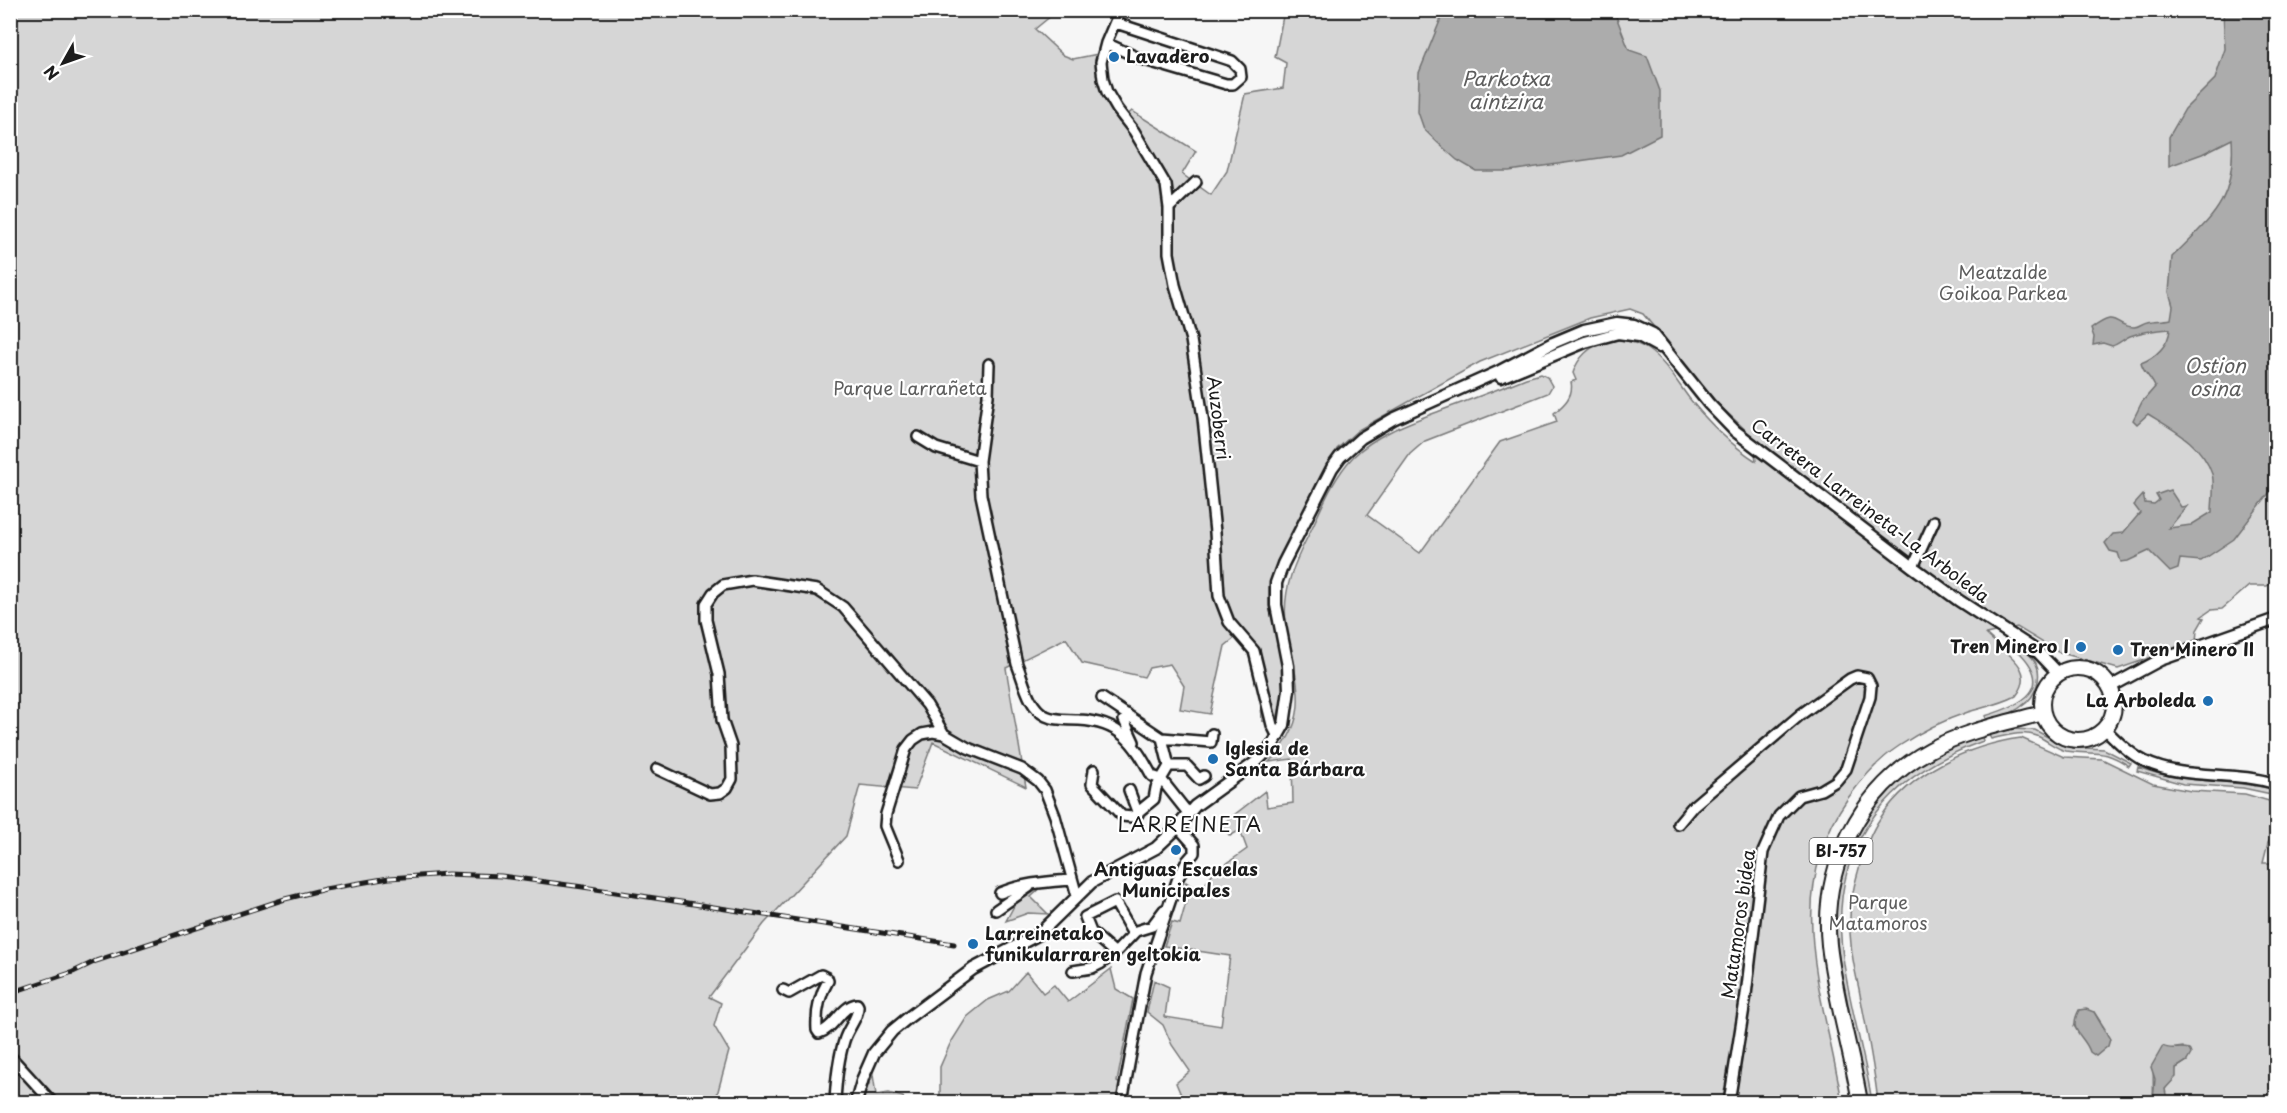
<svg xmlns="http://www.w3.org/2000/svg" width="2287" height="1113" viewBox="0 0 2287 1113" font-family="'Playpen Sans',sans-serif">
<style>
.green{fill:#d6d6d6;stroke:#797979;stroke-width:1.5;fill-rule:evenodd}
.water{fill:#acacac;stroke:#727272;stroke-width:1.5}
.lines{fill:none;stroke-linecap:round;stroke-linejoin:round}
.minor-casing{stroke:#1c1c1c;stroke-width:14}
.tertiary-casing{stroke:#1c1c1c;stroke-width:15}
.primary-casing{stroke:#1c1c1c;stroke-width:18}
.minor{stroke:#fff;stroke-width:9}
.tertiary{stroke:#fff;stroke-width:10}
.primary{stroke:#fff;stroke-width:14}
.rail-casing{stroke:#1c1c1c;stroke-width:5}
.rail{stroke:#fff;stroke-width:3;stroke-dasharray:9;stroke-linecap:butt}
.poi-dot{fill:#1f6fb2;stroke:#fff;stroke-width:2}
.labels{text-anchor:middle;stroke-width:4.5;stroke-linejoin:round;paint-order:stroke}
.shield{fill:#fff;stroke:#606060;stroke-width:1.5}
.shield-label{font-size:16px;font-weight:bold;fill:#1c1c1c}
.poi-label{font-size:18px;font-weight:bold;fill:#1c1c1c;stroke:#fff;text-anchor:start}
.park-label{font-size:18px;fill:#5d5d5d;stroke:#fff}
.street-label{font-size:18px;fill:#1c1c1c;stroke:#fff}
.water-label{font-size:20px;font-style:italic;fill:#5d5d5d;stroke:#fff}
.neighbourhood-label{font-size:20px;letter-spacing:1.5px;fill:#1c1c1c;stroke:#fff}
</style>
<rect width="100%" height="100%" fill="#f6f6f6"/>
<filter id="ink" filterUnits="userSpaceOnUse"><feTurbulence type="fractalNoise" baseFrequency=".0167" numOctaves="2"/><feDisplacementMap in="SourceGraphic" scale="12" xChannelSelector="R" yChannelSelector="G"/><feConvolveMatrix kernelMatrix="1 2 1 2 8 2 1 2 1" color-interpolation-filters="sRGB"/></filter>
<g filter="url(#ink)">
<path class="green" d="M11 11H1057L1035 29 1063 55 1073 59 1098 54C1095 80 1105 101 1119 122L1132 111 1196 151 1182 174 1211 195 1227 171 1245 94 1283 88 1286 63 1275 57 1284 11H2276V580L2267 586H2249L2222 609 2211 610 2201 617 2204 618 2197 630 2196 642 2118 669 2058 652 2017 627 1986 634C2002 651 2039 668 2016 696 2001 704 1984 707 1968 712 1944 720 1920 732 1899 746 1879 759 1862 779 1848 798 1780 895 1825 998 1842 1102H1184L1176 1083 1190 1071 1172 1045 1163 1025 1147 1012 1154 980 1169 987 1165 1017 1221 1026 1230 956 1164 946 1172 922 1180 924 1187 899 1180 896 1186 882 1200 892 1212 874 1247 849 1240 830 1230 836 1221 825 1265 791 1267 807 1293 803 1292 759 1269 762C1317 714 1293 679 1286 623 1282 589 1295 561 1310 532 1322 507 1333 478 1353 457 1377 433 1414 421 1445 409 1472 399 1499 389 1526 378L1541 374 1547 377 1552 386 1548 393 1425 441 1410 454 1367 515 1420 553 1500 442 1557 422 1554 413C1564 405 1574 396 1571 382L1576 380 1573 373C1583 341 1620 331 1647 349 1665 361 1677 382 1689 398 1708 422 1731 445 1756 461L1753 437 1717 403 1643 314 1630 309 1590 318 1480 362 1358 430 1337 449 1299 519 1271 578 1269 588V607L1282 658 1284 677 1283 696 1276 723 1262 721C1261 691 1257 660 1236 637L1225 646 1210 714 1180 709 1184 686 1170 664 1149 668 1144 677 1082 663 1066 638 1006 668 1026 787 933 742 915 790 860 785 846 836 764 924 709 997 721 1003 714 1026 729 1051 715 1102H11Z
M2019 647C2024 651 2030 654 2034 660 2044 675 2036 697 2022 706 2012 714 1999 717 1987 720L1985 716C2022 705 2057 688 2017 650Z
M2010 729 2035 730 2066 747 2104 749 2131 763 2129 766C2100 747 2097 756 2066 751 2056 749 2047 740 2037 736 2022 730 2005 736 1991 739L1989 735Z
M1982 737 1983 741C1880 778 1826 852 1844 964 1851 1011 1865 1056 1872 1102H1866C1860 1068 1853 1034 1847 999 1841 969 1834 940 1836 909 1838 850 1874 793 1923 761 1941 750 1962 743 1982 737Z
M2021 738 2064 757 2102 759 2153 784 2191 791 2245 794 2276 803V829L2268 843 2263 863H2276V1102H2165V1089L2175 1072 2176 1068 2187 1061 2183 1047C2145 1052 2155 1070 2153 1100L2161 1102H1878C1874 1065 1866 1027 1859 989 1856 975 1852 959 1851 944 1848 920 1851 895 1858 872 1863 853 1870 833 1881 817 1911 772 1969 745 2021 738ZM2094 1012 2105 1029 2088 1045 2074 1026 2076 1022Z
M2138 767C2183 785 2231 778 2276 790V795L2243 788 2183 784 2137 771Z
M1043 886 1031 897 1048 914 1028 913 1006 921 1015 904Z
M1111 969 1116 989 1133 999 1117 1082 1121 1084 1117 1102H940V1067L950 1044 967 1017 988 1000 1009 991 1026 972 1043 993 1054 985 1068 1002Z
M873 1075 876 1095 889 1093 903 1097 905 1102H861Z"/>
<path class="water" d="M1444 11H1614L1629 50 1647 56 1660 91V135L1621 155 1509 171H1476L1457 160 1438 143 1424 129 1418 112 1419 73Z
M2223 11H2276V484L2234 539 2201 561 2180 559 2178 569 2170 572 2149 551 2128 561 2121 562 2118 553 2110 551 2105 543 2113 534 2123 533 2140 513 2134 505 2143 495 2145 503 2154 504 2159 500 2156 495 2170 490 2181 507 2187 506 2169 528 2191 525 2212 512C2212 501 2215 485 2212 474 2202 444 2174 430 2148 414L2137 424 2133 420 2142 402 2155 387C2151 377 2143 373 2141 363 2155 358 2169 345 2170 329 2157 330 2143 331 2130 336 2123 339 2119 344 2112 346L2103 343 2093 345 2094 337 2091 329C2119 308 2112 326 2134 327 2139 327 2142 323 2147 322 2155 320 2163 321 2171 319L2173 306 2169 292 2172 257C2212 217 2236 201 2232 139L2202 154 2169 166V137L2185 109 2215 79 2225 49Z
M2086 1009 2094 1012 2110 1039 2108 1046 2096 1056 2090 1052C2085 1035 2067 1032 2079 1010Z
M2163 1046C2170 1051 2180 1046 2189 1049L2191 1054 2187 1061 2176 1068V1077L2165 1089 2167 1100 2165 1102 2153 1100 2155 1079 2151 1067Z"/>
<g class="lines">
<defs>
<path id="minor" d="M1120 10 1106 43 1101 62 1103 79 1107 92 1117 109 1134 131 1166 185 1169 208V253L1175 285 1191 340 1203 418 1215 532 1219 596 1229 622 1254 651 1272 725 1278 737
M1106 43 1141 59 1226 84H1233L1241 77 1240 69 1232 61 1116 23
M1169 208 1196 182
M989 364 988 396 979 461 981 495 1017 664C1024 681 1028 707 1046 716 1056 721 1068 719 1079 720 1121 722 1134 743 1152 776L1161 779 1188 813
M918 437 936 448 979 461
M1913 567 1934 521
M1127 714 1124 720 1134 742
M2105 729C2117 741 2129 753 2144 761 2185 781 2234 770 2276 784
M1162 738 1211 742 1212 734
M1169 766H1187L1199 779 1204 776
M657 769 710 794 720 793 727 788 732 779 731 746 722 720 719 674 706 620V604L713 593 723 585 752 580 817 590 843 607 927 705 944 734
M1094 770 1092 784 1122 816 1132 817 1154 799 1156 788 1169 766 1162 738 1102 698
M1129 790 1138 814
M1678 824 1693 806 1800 715 1850 679 1857 676 1867 678 1871 686 1870 697 1846 769 1836 781 1821 790 1799 796 1779 816 1763 852 1746 995 1729 1102
M899 860 885 826 886 814 906 749 913 740 922 734 933 732 944 734 968 748 1022 769 1038 781 1045 790 1055 816 1077 896
M1000 893C1023 883 1047 882 1072 880
M996 910 1029 887
M1115 953 1091 932 1085 917 1115 902 1133 934
M1073 971 1092 968 1100 964 1115 953 1136 931 1152 926 1164 910
M783 990 789 993 821 975 827 978 828 981C819 996 816 1013 817 1030L819 1033C835 1028 841 1006 857 1004L858 1006C859 1017 847 1029 844 1041 838 1060 836 1082 835 1102
M10 1056 52 1102
M1122 1102 1146 973 1178 878 1187 861 1194 853V845L1178 827"/>
<path id="tertiary" d="M1501 377 1585 342 1618 333 1639 336 1659 347
M2110 687 2160 660 2276 619
M856 1102 863 1078 874 1053 892 1031 909 1017 973 969 1039 934 1092 882 1156 848 1174 831 1195 806 1256 762 1272 746 1284 725 1289 690 1288 666 1276 605V583L1283 564 1332 468 1340 457 1361 438 1393 419 1500 371 1553 343 1584 330 1617 323 1634 325 1653 334 1709 404 1735 431 1913 567 1958 600 2038 652 2058 673"/>
<path id="primary" d="M2042 704a36 36 0 1 1 72 0a36 36 0 1 1-72 0Z
M1860 1102C1851 1050 1835 998 1829 945 1821 867 1860 788 1930 750 1964 731 2005 723 2043 713"/>
</defs>
<use href="#minor" class="minor-casing"/>
<use href="#tertiary" class="tertiary-casing"/>
<use href="#primary" class="primary-casing"/>
<use href="#minor" class="minor"/>
<use href="#tertiary" class="tertiary"/>
<use href="#primary" class="primary"/>
<defs>
<path id="rail" d="M10 993 73 972 96 961 285 899 325 889 389 878 448 874 501 876 583 887 954 944"/>
</defs>
<use href="#rail" class="rail-casing"/>
<use href="#rail" class="rail"/>
</g>
</g>
<g class="poi-dot">
<circle cx="1114" cy="57" r="6"/>
<circle cx="2081" cy="647" r="6"/>
<circle cx="2118" cy="650" r="6"/>
<circle cx="2208" cy="701" r="6"/>
<circle cx="1213" cy="759" r="6"/>
<circle cx="1176" cy="850" r="6"/>
<circle cx="973" cy="944" r="6"/>
</g>
<g class="labels">
<rect class="shield" x="1809.5" y="838" width="63" height="26" rx="4.5"/>
<g class="shield-label">
<text x="1841" y="857">BI-757</text>
</g>
<g class="poi-label">
<text x="1126" y="63">Lavadero</text>
<text x="2069" y="653" text-anchor="end">Tren Minero I</text>
<text x="2130" y="656">Tren Minero II</text>
<text x="2196" y="707" text-anchor="end">La Arboleda</text>
<text x="1225" y="755">Iglesia de<tspan x="1225" dy="21">Santa Bárbara</tspan></text>
<text x="1176" y="876" text-anchor="middle">Antiguas Escuelas<tspan x="1176" dy="21">Municipales</tspan></text>
<text x="985" y="940">Larreinetako<tspan x="985" dy="21">funikularraren geltokia</tspan></text>
</g>
<g class="park-label">
<text x="2003" y="279">Meatzalde<tspan x="2003" dy="21">Goikoa Parkea</tspan></text>
<text x="910" y="395">Parque Larrañeta</text>
<text x="1878" y="909">Parque<tspan x="1878" dy="21">Matamoros</tspan></text>
</g>
<g class="street-label">
<text transform="translate(1218 418) rotate(83)" y="6">Auzoberri</text>
<text transform="translate(1870 511) rotate(37)" y="6">Carretera Larreineta-La Arboleda</text>
<text transform="translate(1739 924) rotate(-82)" y="6">Matamoros bidea</text>
</g>
<g class="water-label">
<text x="1506" y="86">Parkotxa<tspan x="1506" dy="23">aintzira</tspan></text>
<text x="2215" y="373">Ostion<tspan x="2215" dy="23">osina</tspan></text>
</g>
<g class="neighbourhood-label">
<text x="1190" y="832">LARREINETA</text>
</g>
</g>
<rect width="2287" height="1113" fill="none" stroke="#fff" stroke-width="36"/>
<rect x="18" y="18" width="2251" height="1077" fill="none" stroke="#1c1c1c" stroke-width="2" filter="url(#ink)"/>
<g transform="translate(63 63) rotate(230)" stroke="#ffffff" stroke-width="4.5" paint-order="stroke">
<path d="M0-4.5L10 22L0 15L-10 22Z" fill="#1c1c1c"/>
<text y="-9" font-size="16" font-weight="bold" text-anchor="middle" fill="#1c1c1c">N</text>
</g>
</svg>
